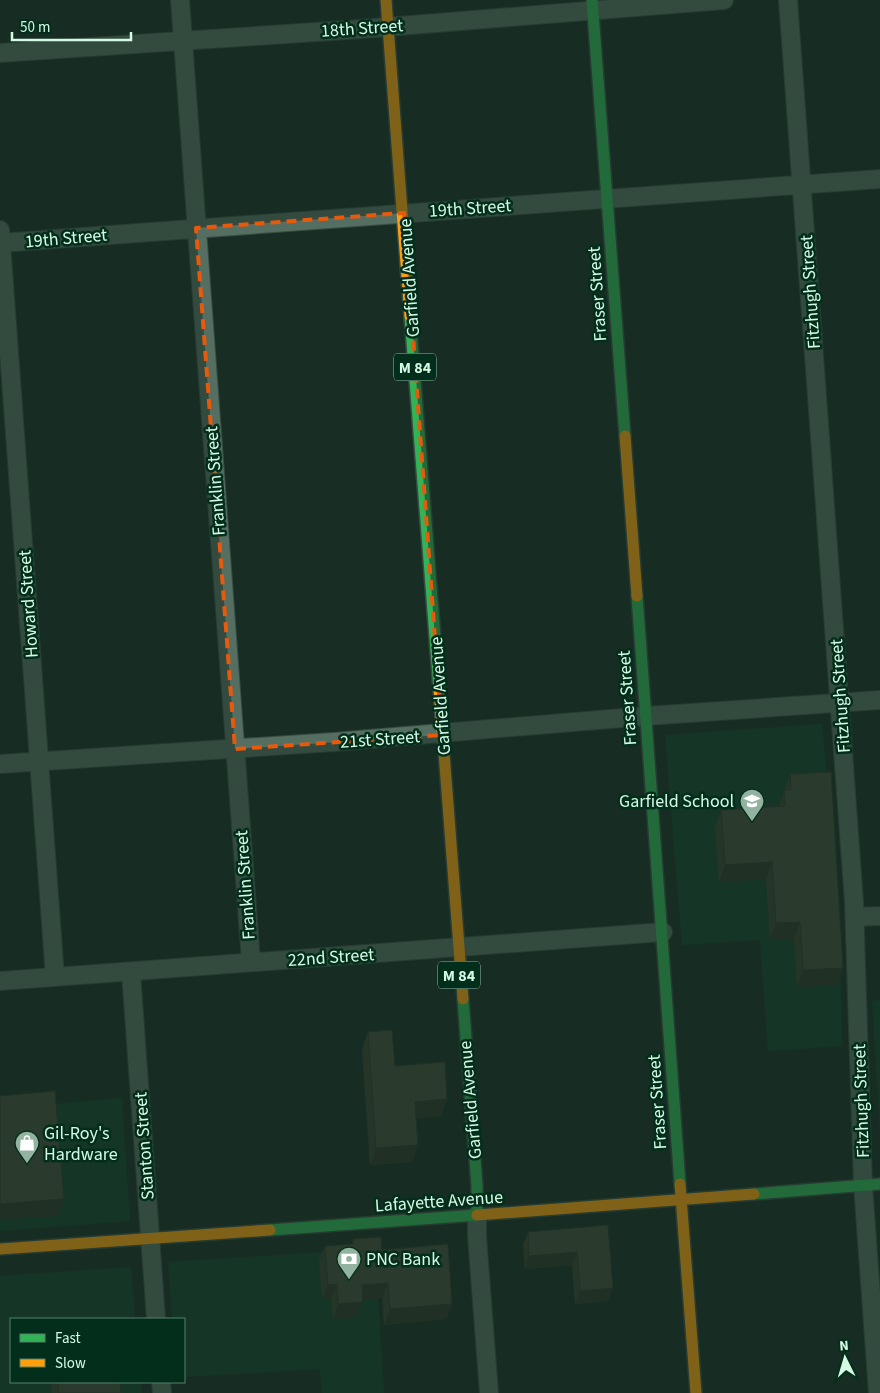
<svg xmlns="http://www.w3.org/2000/svg" width="880" height="1393" viewBox="0 0 880 1393" font-family="'Source Sans 3',sans-serif">
<style>
.built{fill:#123e2a}
.lines{fill:none;stroke-linecap:round;stroke-linejoin:round}
.street-casing{stroke:#394c42;stroke-width:20}
.fast-casing{stroke:#394c42;stroke-width:14}
.slow-casing{stroke:#394c42;stroke-width:14}
.street{stroke:#546e61;stroke-width:18}
.fast{stroke:#30b455;stroke-width:11}
.slow{stroke:#ff9f0a;stroke-width:11}
.wall{fill:#374030}
.shaded-wall{fill:#2d3427}
.building{fill:#404a38;stroke:#2d3427}
.marked{fill:none;stroke:#e8590c;stroke-width:4;stroke-dasharray:10 6;stroke-linejoin:round}
.labels{text-anchor:middle;stroke-width:5;stroke-linejoin:round;paint-order:stroke}
.shield{fill:#022e1b;stroke:#96bda8;stroke-width:1}
.shield-label{font-size:16px;font-weight:bold;fill:#d5fae4}
.street-label{font-size:18px;fill:#d5fae4;stroke:#022e1b}
.poi-label{font-size:18px;fill:#d5fae4;stroke:#022e1b;text-anchor:start}
</style>
<rect width="100%" height="100%" fill="#182e24"/>
<path class="built" d="M822 724 839 908 842 1046 768 1051 760 940 682 945 665 735Z
M880 1000V1132L872 1001Z
M122 1098 130 1221 0 1231V1109Z
M375 1249 384 1393H322L320 1369 184 1377V1319H172L168 1262Z
M131 1267 135 1319H11V1382H141L142 1393H0V1276Z"/>
<g class="lines">
<defs>
<path id="street" d="M180 0 251 962
M788 0 854 902 863 1185 878 1393
M0 53 361 29 724 0
M0 230 55 977
M0 243 880 179
M0 764 334 742 646 716 880 700
M855 917 880 916
M131 973 156 1319
M0 981 663 932
M477 1215V1236L489 1393
M161 1382 162 1393"/>
<path id="fast" d="M592 0 625 436
M410 316 439 688
M637 596 680 1184
M754 1194 880 1184
M270 1230 477 1215V1186L463 999"/>
<path id="slow" d="M386 0 410 316
M625 436 637 596
M439 688 463 999
M680 1184 696 1393
M477 1215 754 1194
M0 1249 270 1230"/>
</defs>
<use href="#street" class="street-casing"/>
<use href="#fast" class="fast-casing"/>
<use href="#slow" class="slow-casing"/>
<use href="#street" class="street"/>
<use href="#fast" class="fast"/>
<use href="#slow" class="slow"/>
</g>
<path class="wall" d="M790 774 837 985 797 987 794 939 770 940 766 879 719 882 715 827 721 810 779 806Z
M368 1032 395 1066 447 1099 441 1116 416 1118 412 1162 370 1165 362 1049Z
M608 1225V1301L575 1304 572 1265 525 1269 523 1245 528 1232Z
M353 1239 382 1250 452 1304 446 1319 384 1325 382 1298 363 1300V1302L357 1317 333 1319 331 1300H322L319 1261 325 1246 352 1244Z
M51 1382H120L121 1393H52Z"/>
<path class="shaded-wall" d="M772 862 766 879 719 882 725 865Z
M800 922 794 939 770 940 776 923Z
M843 968 837 985 797 987 803 970Z
M447 1099 441 1116 409 1119 415 1102Z
M418 1145 412 1162 370 1165 376 1148Z
M64 1199 58 1216 0 1220V1204Z
M577 1252 572 1265 525 1269 529 1256Z
M388 1283 382 1298 356 1301 362 1285Z
M337 1284 331 1300H322L328 1285Z
M613 1288 608 1301 575 1304 580 1291Z
M363 1302 357 1317 333 1319 338 1304Z
M452 1304 446 1319 384 1325 390 1309Z"/>
<path class="building" d="M831 772 843 968 803 970 800 922 776 923 772 862 725 865 721 810 785 806 784 790H791L790 774Z
M392 1030 395 1066 445 1062 447 1099 415 1102 418 1145 376 1148 368 1032Z
M55 1091 64 1199 0 1204V1096Z
M608 1225 613 1288 580 1291 577 1252 529 1256 528 1232Z
M381 1237 382 1250 448 1244 452 1304 390 1309 388 1283 362 1285 363 1302 338 1304 337 1284 328 1285 325 1246 354 1244 353 1239Z
M115 1318V1319H96Z
M58 1382H120L121 1393H59Z"/>
<path d="M0 0H880V1393H0ZM404 213 442 735 235 749 196 228Z" fill="#182e24" fill-opacity=".55" fill-rule="evenodd"/>
<path class="marked" d="M404 213 442 735 235 749 196 228Z"/>
<defs>
<symbol id="school-pin" viewBox="-11 -11 22 30"><path d="M0 17L-7.5 6A9.5 9.5 0 1 1 7.5 6Z" fill="#93b3a1" stroke="#022e1b"/><path d="M0-5L7-2L0 1L-7-2ZM-4 1L0 2.5L4 1V4Q0 6-4 4Z" fill="#fff"/></symbol>
<symbol id="shop-pin" viewBox="-11 -11 22 30"><path d="M0 17L-7.5 6A9.5 9.5 0 1 1 7.5 6Z" fill="#93b3a1" stroke="#022e1b"/><path d="M-5-2.5h2.3a2.7 3.5 0 0 1 5.4 0H5L5.5 6h-11ZM-1.5-2.5h3a1.5 2.3 0 0 0-3 0Z" fill="#fff"/></symbol>
<symbol id="bank-pin" viewBox="-11 -11 22 30"><path d="M0 17L-7.5 6A9.5 9.5 0 1 1 7.5 6Z" fill="#93b3a1" stroke="#022e1b"/><path d="M-6-4H6V4H-6ZM0-2.3a2.3 2.3 0 1 0 0 4.6a2.3 2.3 0 1 0 0-4.6Z" fill="#fff"/></symbol>
</defs>
<g fill-rule="evenodd">
<use href="#school-pin" x="738" y="787" width="28" height="38"/>
<use href="#shop-pin" x="13" y="1129" width="28" height="38"/>
<use href="#bank-pin" x="335" y="1245" width="28" height="38"/>
</g>
<g class="labels">
<g class="shield">
<rect x="394" y="353.5" width="42" height="27" rx="4"/>
<rect x="438" y="961.5" width="42" height="27" rx="4"/>
</g>
<g class="shield-label">
<text x="415" y="373">M 84</text>
<text x="459" y="981">M 84</text>
</g>
<g class="street-label">
<text transform="translate(362 28) rotate(-4)" y="6">18th Street</text>
<text transform="translate(470 208) rotate(-4)" y="6">19th Street</text>
<text transform="translate(66 238) rotate(-5)" y="6">19th Street</text>
<text transform="translate(409 278) rotate(-94)" y="6">Garfield Avenue</text>
<text transform="translate(810 292) rotate(-94)" y="6">Fitzhugh Street</text>
<text transform="translate(597 294) rotate(-94)" y="6">Fraser Street</text>
<text transform="translate(215 481) rotate(-94)" y="6">Franklin Street</text>
<text transform="translate(28 604) rotate(-94)" y="6">Howard Street</text>
<text transform="translate(440 696) rotate(-94)" y="6">Garfield Avenue</text>
<text transform="translate(840 696) rotate(-94)" y="6">Fitzhugh Street</text>
<text transform="translate(627 698) rotate(-94)" y="6">Fraser Street</text>
<text transform="translate(380 739) rotate(-4)" y="6">21st Street</text>
<text transform="translate(245 885) rotate(-94)" y="6">Franklin Street</text>
<text transform="translate(331 957) rotate(-4)" y="6">22nd Street</text>
<text transform="translate(470 1100) rotate(-95)" y="6">Garfield Avenue</text>
<text transform="translate(861 1101) rotate(-92)" y="6">Fitzhugh Street</text>
<text transform="translate(657 1102) rotate(-94)" y="6">Fraser Street</text>
<text transform="translate(144 1146) rotate(-94)" y="6">Stanton Street</text>
<text transform="translate(439 1201) rotate(-4)" y="6">Lafayette Avenue</text>
</g>
<g class="poi-label">
<text x="734" y="807" text-anchor="end">Garfield School</text>
<text x="44" y="1139">Gil-Roy's<tspan x="44" dy="21">Hardware</tspan></text>
<text x="366" y="1265">PNC Bank</text>
</g>
</g>
<rect x="10" y="1318" width="175" height="65" fill="#022e1b" stroke="#56806b"/>
<rect x="20" y="1334" width="25" height="8" fill="#30b455" stroke="#56806b"/>
<text x="55" y="1343" font-size="15" fill="#d5fae4">Fast</text>
<rect x="20" y="1359" width="25" height="8" fill="#ff9f0a" stroke="#56806b"/>
<text x="55" y="1368" font-size="15" fill="#d5fae4">Slow</text>
<g transform="translate(845 1358) rotate(355)" stroke="#022e1b" stroke-width="4" paint-order="stroke">
<path d="M0-4L9 19L0 12L-9 19Z" fill="#d5fae4"/>
<text y="-8" font-size="14" font-weight="bold" text-anchor="middle" fill="#d5fae4">N</text>
</g>
<path d="M12 32v8h119v-8" fill="none" stroke="#d5fae4" stroke-width="2.5"/>
<text x="20" y="32" font-size="15" fill="#d5fae4" stroke="#022e1b" stroke-width="4" paint-order="stroke">50 m</text>
</svg>
